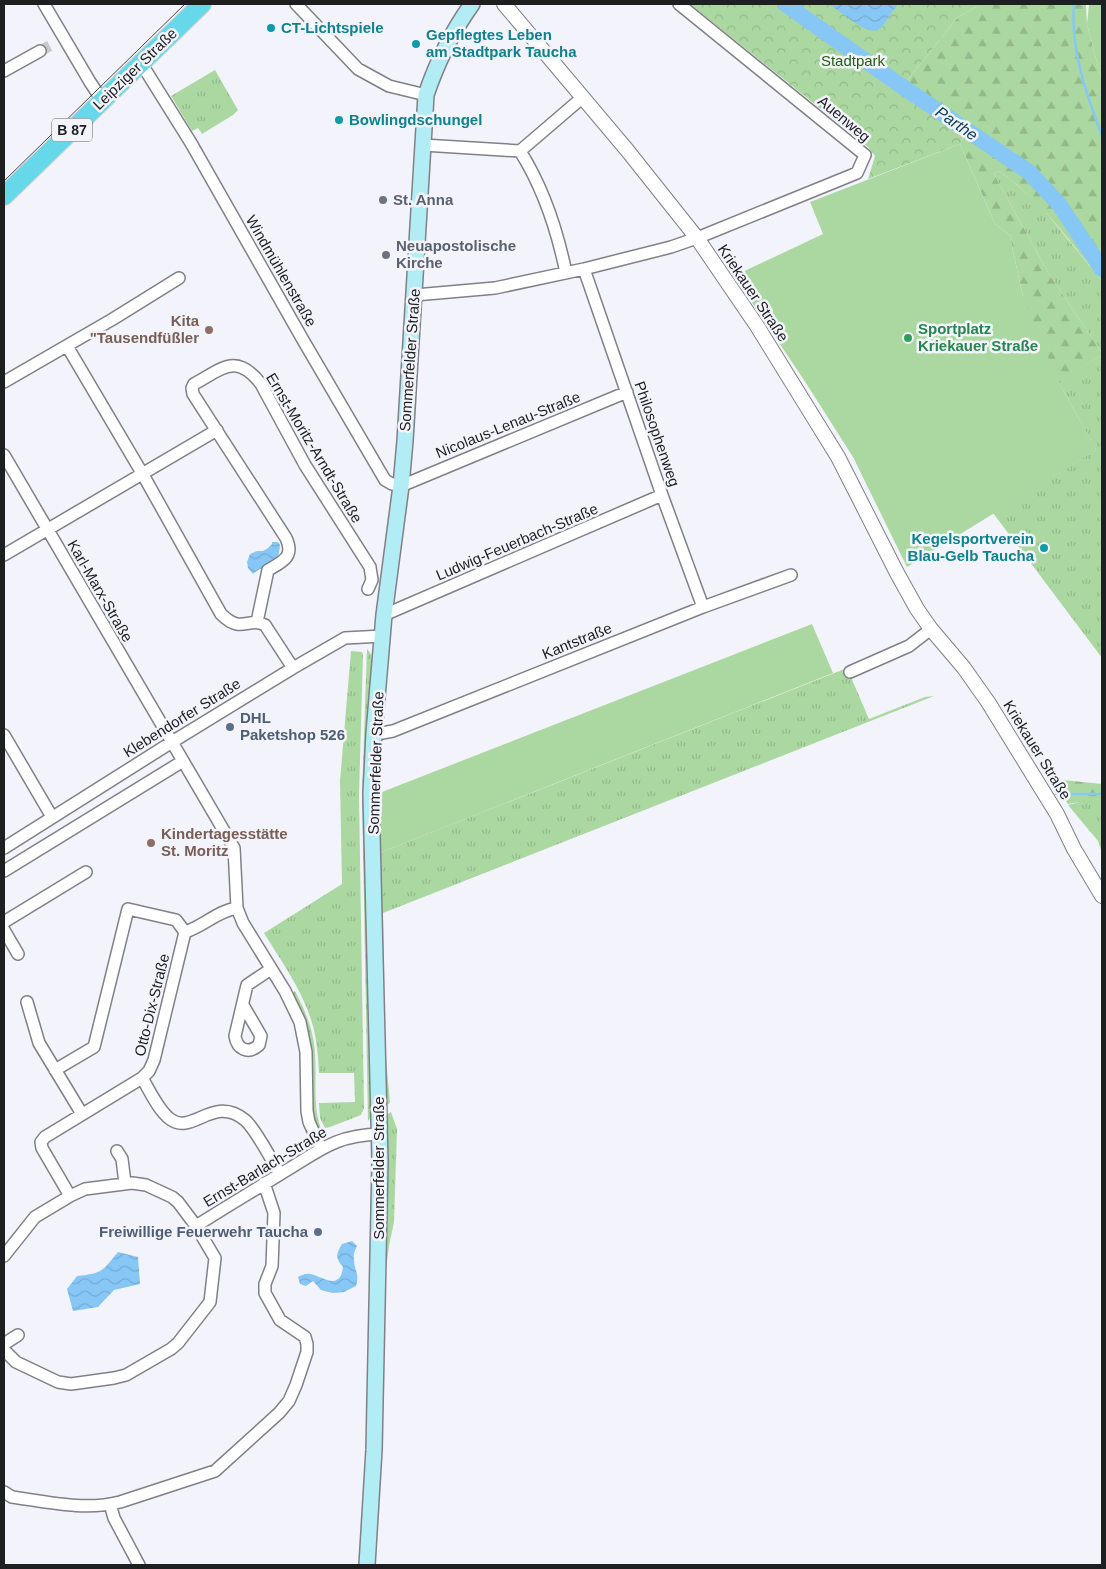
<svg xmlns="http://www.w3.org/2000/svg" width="1106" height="1569" viewBox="0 0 1106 1569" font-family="Arial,sans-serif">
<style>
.grass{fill:url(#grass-tufts)}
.forest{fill:url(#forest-firs)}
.park{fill:url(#park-crowns)}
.garden{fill:#abd8a0}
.water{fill:url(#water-waves)}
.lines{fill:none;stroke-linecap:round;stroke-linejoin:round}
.stream{stroke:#87c7f6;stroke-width:2.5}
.river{stroke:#87c7f6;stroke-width:16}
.minor-tunnel{stroke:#c8c9cf;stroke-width:11;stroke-dasharray:11 5.5;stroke-linecap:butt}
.minor-casing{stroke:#808087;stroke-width:14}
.tertiary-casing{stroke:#808087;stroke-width:16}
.secondary-casing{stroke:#808087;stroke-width:18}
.primary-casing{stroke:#d2d2d3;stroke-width:20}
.minor{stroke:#fff;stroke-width:11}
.tertiary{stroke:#fff;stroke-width:14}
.secondary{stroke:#b2ecf4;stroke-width:15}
.primary{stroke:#66d8e9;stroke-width:18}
.tram{stroke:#48494c;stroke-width:1}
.culture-dot{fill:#0f9aa8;stroke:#f3f4fb;stroke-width:2}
.worship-dot{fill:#6b7280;stroke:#f3f4fb;stroke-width:2}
.education-dot{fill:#8d6e63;stroke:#f3f4fb;stroke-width:2}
.leisure-dot{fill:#2e9e5b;stroke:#f3f4fb;stroke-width:2}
.service-dot{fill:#5c6f8a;stroke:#f3f4fb;stroke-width:2}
.labels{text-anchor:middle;stroke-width:5;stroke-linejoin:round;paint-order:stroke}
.shield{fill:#f3f4fb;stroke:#5e5f62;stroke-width:1}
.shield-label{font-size:14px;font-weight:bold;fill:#1e1f21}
.culture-label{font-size:15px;font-weight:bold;fill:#0d838f;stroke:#f3f4fb;text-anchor:start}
.park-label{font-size:15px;fill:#256012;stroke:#f3f4fb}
.street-label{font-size:15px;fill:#1e1f21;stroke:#f3f4fb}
.worship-label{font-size:15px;font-weight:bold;fill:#5b616d;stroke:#f3f4fb;text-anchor:start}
.education-label{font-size:15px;font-weight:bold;fill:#785e54;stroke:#f3f4fb;text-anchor:end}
.leisure-label{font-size:15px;font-weight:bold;fill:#27864d;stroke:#f3f4fb;text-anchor:start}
.service-label{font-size:15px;font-weight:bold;fill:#4e5e75;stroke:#f3f4fb;text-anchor:start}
.water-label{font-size:16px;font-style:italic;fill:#0e405f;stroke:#f3f4fb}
</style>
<defs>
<pattern id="grass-tufts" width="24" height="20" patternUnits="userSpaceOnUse" patternTransform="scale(1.25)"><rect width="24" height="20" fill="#abd8a0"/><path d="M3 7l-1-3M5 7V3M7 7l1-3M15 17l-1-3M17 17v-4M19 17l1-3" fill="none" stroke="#93b98a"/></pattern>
<pattern id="forest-firs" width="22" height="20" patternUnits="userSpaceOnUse" patternTransform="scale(1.25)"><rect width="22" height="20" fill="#abd8a0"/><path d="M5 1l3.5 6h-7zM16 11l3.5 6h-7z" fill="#93b98a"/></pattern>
<pattern id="park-crowns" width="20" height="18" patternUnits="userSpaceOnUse" patternTransform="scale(1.25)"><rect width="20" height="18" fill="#abd8a0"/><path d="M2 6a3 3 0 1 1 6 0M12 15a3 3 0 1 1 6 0" fill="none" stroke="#93b98a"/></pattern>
<pattern id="water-waves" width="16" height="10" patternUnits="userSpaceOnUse" patternTransform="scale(1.25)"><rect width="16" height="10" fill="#87c7f6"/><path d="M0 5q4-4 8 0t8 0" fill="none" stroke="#74aad3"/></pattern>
</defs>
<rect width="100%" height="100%" fill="#f3f4fb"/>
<path class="grass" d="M215 70 238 110 233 115 202 134 198 128 192 131 171 96Z
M998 171 1011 180 1039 204 1102 281V353L1049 274 994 174Z
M1102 355V658L993 513 1096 450 1058 381Z
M367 649 371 654 373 669V1114L368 1121 362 795Z
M351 651 362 652 363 654 359 796 364 1108 361 1115 330 1127 325 1128 320 1118 319 1103 355 1102 354 1073H319C318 1056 317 1039 312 1023 303 991 281 961 264 933L342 884 340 781Z
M847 668 869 719 925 697 934 696 383 913 385 1047 390 1102 389 1104H386L384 1086 377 854Z
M1080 802H1102V853L1098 841 1068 805Z
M295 991C305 1010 314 1031 315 1054 317 1078 312 1109 322 1131L320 1132 317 1131 315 1125 291 993Z
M391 1112 397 1129 394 1222 389 1246 385 1277 382 1450 375 1565H372L386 1115Z"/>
<path class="forest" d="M981 4H1086L1087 24 1102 82V281C1070 242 1041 199 998 171L994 174 1049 274 1102 353V355L1058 382 1096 450 955 537 1023 297 1011 242 1012 237 995 224 960 144 970 123 906 82 958 17Z
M1063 780 1102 784V802H1080L1068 804 1057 789 1055 781Z"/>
<path class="park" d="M690 4H981L958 17 906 82 970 123 960 144 868 179 875 156 868 147Z"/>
<path class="garden" d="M1089 4H1102V82L1087 24Z
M960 144 995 224 1012 237 1011 242 1023 297 1058 381 1096 450 907 567 853 457 804 380 734 276 823 234 810 202Z
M812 624 833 673 377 854 380 797 382 792Z"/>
<path class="water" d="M829 4H898L882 27 875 31C859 29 843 13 829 4Z
M272 542H278L280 545C278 571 268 561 253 574L248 568 247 562 250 554 257 551H263L268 548 272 544Z
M352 1241 357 1246C355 1250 353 1255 354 1259 354 1271 360 1273 356 1286L344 1292 333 1293 321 1290 313 1281 306 1286 300 1284 298 1277C302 1275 306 1273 310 1274 322 1276 340 1292 343 1267 335 1258 336 1254 342 1244Z
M118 1252 138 1257 140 1284 114 1290 98 1307 73 1311 67 1289 77 1276C104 1273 102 1271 118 1252Z"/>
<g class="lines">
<path class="stream" d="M1074 4C1070 47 1086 95 1102 135
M1056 794H1102"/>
<path class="river" d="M785 4 900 85 1029 172 1059 204 1102 269"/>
<path class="minor-tunnel" d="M40 51 53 44"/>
<defs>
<path id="minor" d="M44 4 90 82 102 100
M296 4 358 69 389 86 426 95
M141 63 191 143 303 340 385 480 392 484 401 486 627 392
M4 71 40 51
M423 145 520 151 583 97
M520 151C544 189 557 229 566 273
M584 269 662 495 703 607
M415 295 495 288 584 269 671 247 697 238 857 173 865 155 679 4
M67 346 142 473 221 614C242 635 248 616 265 625L293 668
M4 382 113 319 179 278
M4 455 234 848 237 908 243 923 285 991 300 1022 306 1052 307 1111 309 1122 321 1148
M4 555 217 430
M384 615 662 495
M257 622 268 570C282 562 295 557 286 538L193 394 192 388 194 384C222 369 236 352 261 384L305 465 370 567 372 580 368 589
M850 672 909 646 931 629
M374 733H382L393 731 703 607 791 575
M4 735 52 817
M4 848 172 742 293 668 345 638 383 636
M4 871 183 761
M4 922 86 872
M4 930 18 954
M27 1002 39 1043 82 1114
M243 1005 261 1036 259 1045C248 1055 237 1049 235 1036L247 985 271 969
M55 1070 94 1047 128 909 176 920 185 932
M142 1078C150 1091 158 1110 170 1119 193 1136 213 1094 245 1120 255 1128 272 1161 280 1174
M117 1151 122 1159 125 1183
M70 1196 42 1148 41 1142 45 1137 142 1078 149 1071 154 1060 185 932C204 926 217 911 237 908
M196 1226C224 1208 253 1191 282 1173 318 1152 334 1135 380 1134
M4 1256 35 1217 70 1196 85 1189 132 1183 146 1185 172 1197 178 1202 196 1226 215 1258 210 1302 178 1343 171 1349 126 1375 114 1378 71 1384 58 1382 16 1362 4 1350
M4 1344 18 1335
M4 1492 12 1497C48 1502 85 1511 120 1502L215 1471 279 1413 289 1401 296 1385 307 1352V1344L305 1337 280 1320 265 1293V1284L272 1266 274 1213 264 1183
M110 1504 114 1518 139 1565"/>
<path id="tertiary" d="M504 4 627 150 697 238 757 326 838 457 897 573 917 609 931 629 964 668 988 702 1057 814 1074 849 1102 896"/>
<path id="secondary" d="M367 1565 374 1450 380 1161 371 794 374 733 384 615 401 486 405 441 426 95C437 62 452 32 472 4"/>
<path id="primary" d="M4 196 202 4"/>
</defs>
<use href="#minor" class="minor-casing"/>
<use href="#tertiary" class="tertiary-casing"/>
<use href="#secondary" class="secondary-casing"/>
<use href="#primary" class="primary-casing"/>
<use href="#minor" class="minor"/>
<use href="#tertiary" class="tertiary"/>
<use href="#secondary" class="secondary"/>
<use href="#primary" class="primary"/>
<path class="tram" d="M4 181 185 4"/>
</g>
<g class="culture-dot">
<circle cx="271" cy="28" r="5"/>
<circle cx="416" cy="44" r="5"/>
<circle cx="339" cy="120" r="5"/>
<circle cx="1044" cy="548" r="5"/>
</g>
<g class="worship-dot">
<circle cx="383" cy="200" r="5"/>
<circle cx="386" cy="255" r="5"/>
</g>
<g class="education-dot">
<circle cx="209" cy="330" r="5"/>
<circle cx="151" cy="843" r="5"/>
</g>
<circle class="leisure-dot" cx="908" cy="338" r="5"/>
<g class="service-dot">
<circle cx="230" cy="727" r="5"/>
<circle cx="318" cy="1232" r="5"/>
</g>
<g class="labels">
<rect class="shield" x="52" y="118.5" width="40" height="23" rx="4"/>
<g class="shield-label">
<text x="72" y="135">B 87</text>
</g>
<g class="culture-label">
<text x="281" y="33">CT-Lichtspiele</text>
<text x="426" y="40">Gepflegtes Leben<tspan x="426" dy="17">am Stadtpark Taucha</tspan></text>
<text x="349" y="125">Bowlingdschungel</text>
<text x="1034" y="544" text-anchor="end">Kegelsportverein<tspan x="1034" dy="17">Blau-Gelb Taucha</tspan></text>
</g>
<g class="park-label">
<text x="853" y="66">Stadtpark</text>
</g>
<g class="street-label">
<text transform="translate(135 69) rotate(-44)" y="5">Leipziger Straße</text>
<text transform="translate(844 119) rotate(40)" y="5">Auenweg</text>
<text transform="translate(281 271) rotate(60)" y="5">Windmühlenstraße</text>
<text transform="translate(753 293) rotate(56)" y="5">Kriekauer Straße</text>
<text transform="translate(410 360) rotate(-86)" y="5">Sommerfelder Straße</text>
<text transform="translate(508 425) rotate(-22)" y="5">Nicolaus-Lenau-Straße</text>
<text transform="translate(657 434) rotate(71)" y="5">Philosophenweg</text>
<text transform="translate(314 448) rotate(59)" y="5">Ernst-Moritz-Arndt-Straße</text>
<text transform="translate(517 542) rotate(-23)" y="5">Ludwig-Feuerbach-Straße</text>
<text transform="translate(100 591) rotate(60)" y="5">Karl-Marx-Straße</text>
<text transform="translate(577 641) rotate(-22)" y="5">Kantstraße</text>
<text transform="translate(182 718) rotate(-32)" y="5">Klebendorfer Straße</text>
<text transform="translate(1037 750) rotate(58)" y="5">Kriekauer Straße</text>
<text transform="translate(376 763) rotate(-88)" y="5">Sommerfelder Straße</text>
<text transform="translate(152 1005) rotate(-76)" y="5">Otto-Dix-Straße</text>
<text transform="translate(265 1167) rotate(-31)" y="5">Ernst-Barlach-Straße</text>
<text transform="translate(379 1168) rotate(-90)" y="5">Sommerfelder Straße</text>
</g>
<g class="worship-label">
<text x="393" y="205">St. Anna</text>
<text x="396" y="251">Neuapostolische<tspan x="396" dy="17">Kirche</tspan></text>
</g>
<g class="education-label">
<text x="199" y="326">Kita<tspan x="199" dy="17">"Tausendfüßler</tspan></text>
<text x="161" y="839" text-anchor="start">Kindertagesstätte<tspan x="161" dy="17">St. Moritz</tspan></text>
</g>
<g class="leisure-label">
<text x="918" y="334">Sportplatz<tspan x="918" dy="17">Kriekauer Straße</tspan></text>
</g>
<g class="service-label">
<text x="240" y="723">DHL<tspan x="240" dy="17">Paketshop 526</tspan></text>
<text x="308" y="1237" text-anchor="end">Freiwillige Feuerwehr Taucha</text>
</g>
<g class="water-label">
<text transform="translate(957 123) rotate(35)" y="6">Parthe</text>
</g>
</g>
<rect width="1106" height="1569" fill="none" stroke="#1e1f21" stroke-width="10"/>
</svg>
